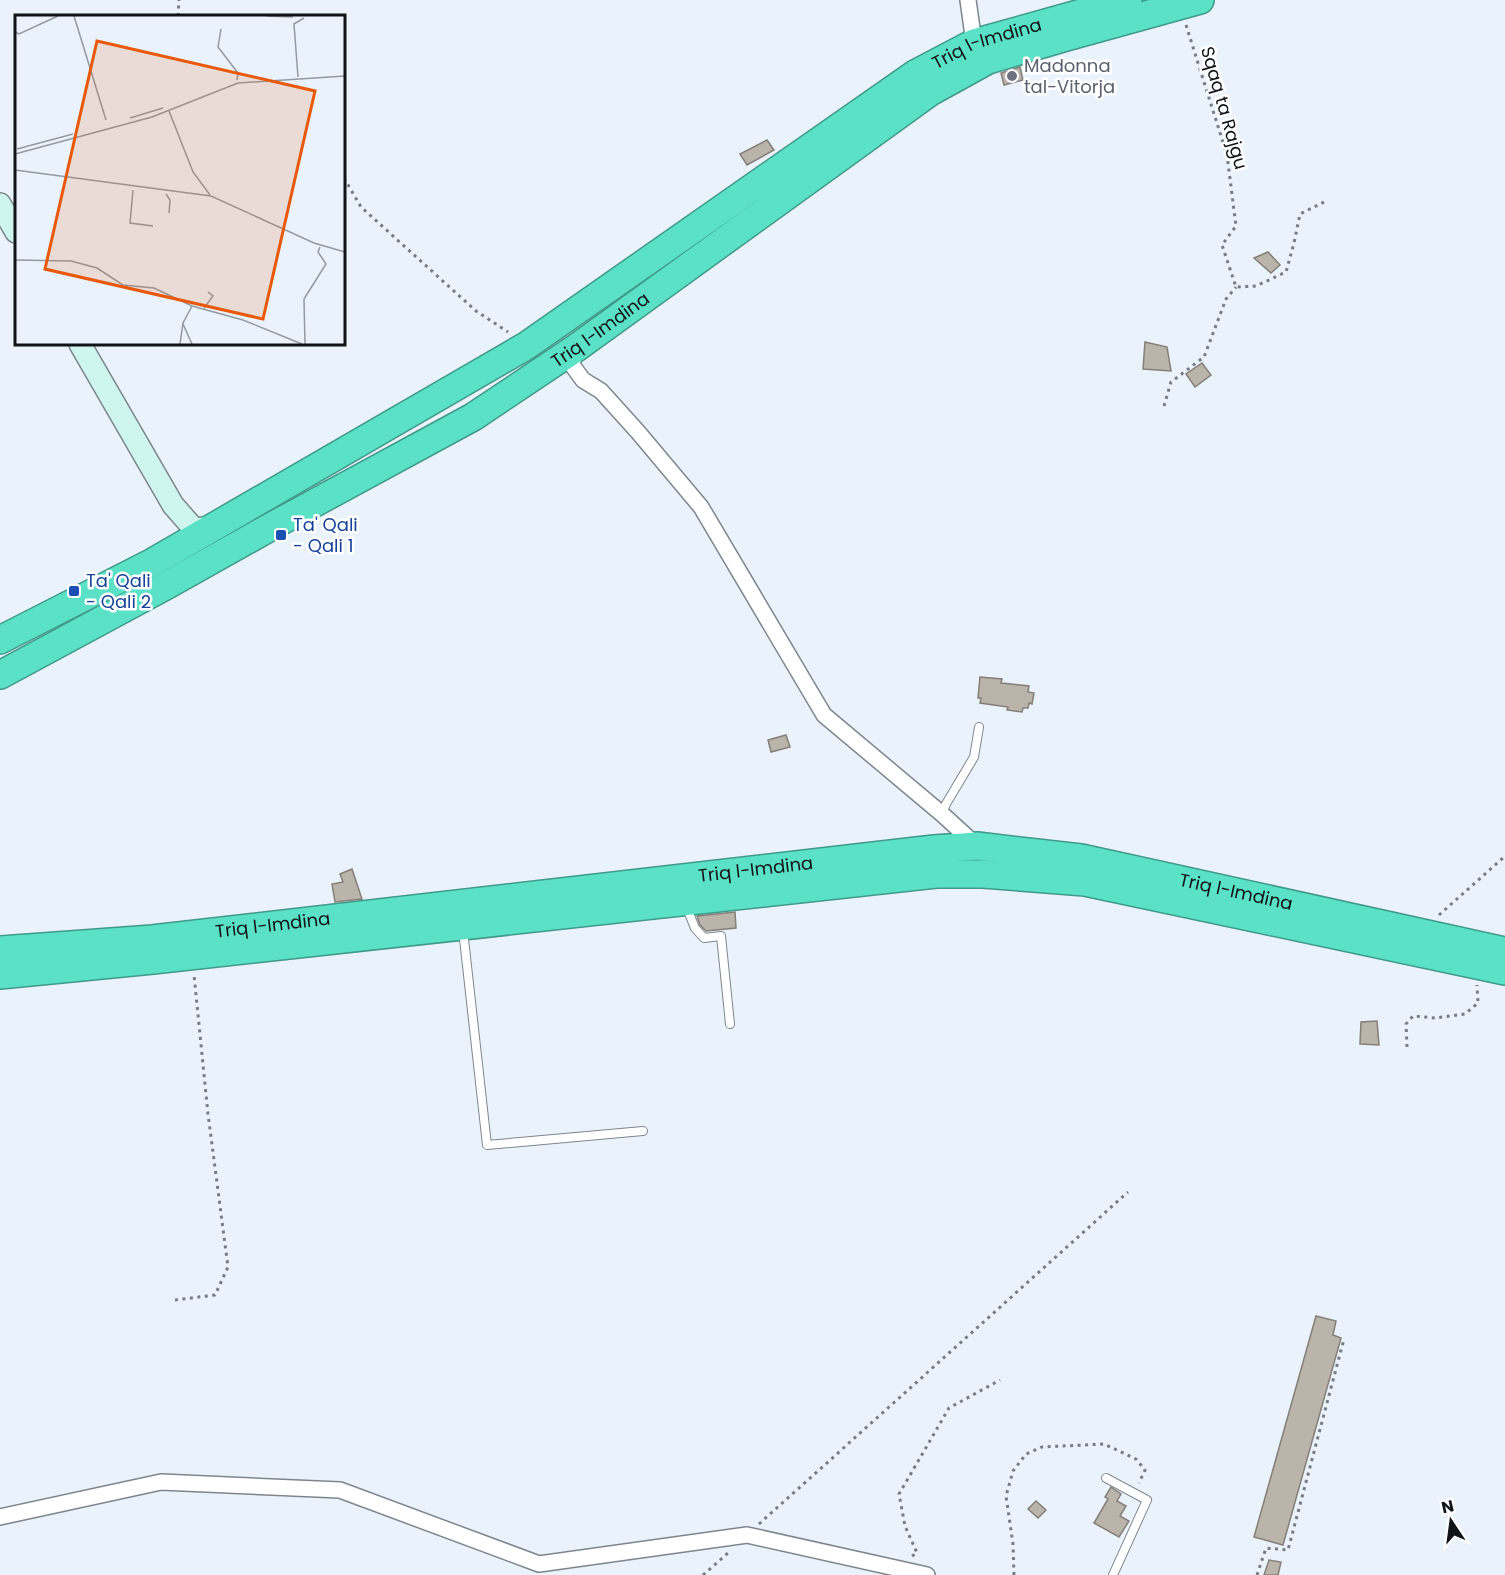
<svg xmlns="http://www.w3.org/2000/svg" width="1505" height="1575" viewBox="0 0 1505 1575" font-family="Poppins,sans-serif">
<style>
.building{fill:#bab4ab;stroke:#857f77;stroke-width:1.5}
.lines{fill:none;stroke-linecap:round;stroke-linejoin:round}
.lane-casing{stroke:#7e868d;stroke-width:10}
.street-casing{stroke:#7e868d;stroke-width:18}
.secondary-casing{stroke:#7e868d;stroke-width:24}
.highway-casing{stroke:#409989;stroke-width:30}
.path{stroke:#767c82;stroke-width:3;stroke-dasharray:3 4.5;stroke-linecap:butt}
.lane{stroke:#fff;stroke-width:8}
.street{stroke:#fff;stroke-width:15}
.secondary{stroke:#cef6ee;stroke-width:21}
.highway{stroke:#5ae1c6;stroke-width:27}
.worship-dot{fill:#6b7280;stroke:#fff;stroke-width:2}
.transit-dot{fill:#1a4fb4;stroke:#fff;stroke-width:2}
.labels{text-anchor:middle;stroke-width:5;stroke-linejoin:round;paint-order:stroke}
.street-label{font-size:18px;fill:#111417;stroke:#fff}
.worship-label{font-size:18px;fill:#5b616d;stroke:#fff;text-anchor:start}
.transit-label{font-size:18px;fill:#164399;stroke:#fff;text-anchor:start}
.inset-road{fill:none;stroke:#939aa0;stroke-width:1.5}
.view{fill:#e8590c;fill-opacity:0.15;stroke:#e8590c;stroke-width:3}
.inset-edge{fill:none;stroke:#111417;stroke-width:3}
</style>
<rect width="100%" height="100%" fill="#eaf3fb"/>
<path class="building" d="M1020 67 1023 80 1004 85 1001 73Z
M767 140 774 150 747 165 740 154Z
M1268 252 1280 265 1271 273 1254 258Z
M1145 342 1167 347 1171 371 1143 369Z
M1202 363 1211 375 1195 387 1186 374Z
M980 677 1002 679 1001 683 1029 686 1028 692 1034 693 1032 704 1029 703 1028 708H1023L1022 712 1007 710 1008 707 980 703 981 698H978Z
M786 735 790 747 771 752 768 740Z
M352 869 362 899 335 902 332 884 343 882 340 874Z
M735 912 736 928 706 931 700 925 697 916Z
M1377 1021 1379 1045 1360 1044 1361 1022Z
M1316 1316 1336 1321 1333 1335 1341 1338 1283 1545 1254 1537Z
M1111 1487 1121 1494 1117 1501 1126 1506 1120 1516 1129 1521 1119 1537 1094 1523 1108 1499 1105 1497Z
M1036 1501 1046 1510 1038 1518 1028 1509Z
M1269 1560 1281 1562 1278 1575H1264Z"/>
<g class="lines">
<defs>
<path id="lane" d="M942 814 946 804 974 757 979 727
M686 906 695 928 704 938 721 936 730 1024
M463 930 487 1145 643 1131
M1106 1478 1147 1500 1113 1575"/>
<path id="street" d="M968 0 974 43
M576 348 572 365 583 380 601 391 638 432 701 507 824 715 942 814 977 846
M0 1517 161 1482 340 1490 539 1564 747 1535 927 1575"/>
<path id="secondary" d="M0 204 16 232
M80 344 173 505 194 529 215 527"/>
<g id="highway">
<path id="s1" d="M0 640 153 562 526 346 915 74 974 43 1128 0"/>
<path id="s2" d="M0 675 167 585 274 525 473 417 576 348 930 92 988 60 1066 37 1200 0"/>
<path id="s3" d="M0 950 152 939 934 849 977 846 1081 858 1505 951"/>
<path d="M0 975 153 960 936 874H983L1085 882 1505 971"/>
</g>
</defs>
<use href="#lane" class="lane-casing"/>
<use href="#street" class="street-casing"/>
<use href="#secondary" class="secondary-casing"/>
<use href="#highway" class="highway-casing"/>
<path class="path" d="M178 16 179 0
M1186 25 1227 155 1236 226 1222 245 1236 287 1256 286 1286 272 1294 243 1300 214 1324 202
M344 178 361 207 476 311 508 332
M1164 406 1171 382 1204 357 1226 299 1236 287
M1439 915 1505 856
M1407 1047 1406 1024 1413 1016 1435 1018 1465 1014 1478 1003 1477 985
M175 1300 215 1295 228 1267 208 1114 194 975
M759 1524 1128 1192
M912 1556 917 1553 905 1526 899 1494 949 1408 1000 1380
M703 1575 728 1553
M1014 1575 1013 1544 1006 1496 1013 1471 1026 1454 1042 1447 1104 1444 1136 1459 1145 1470 1139 1483
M1257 1575 1266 1548 1288 1550 1344 1339"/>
<use href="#lane" class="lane"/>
<use href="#street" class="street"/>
<use href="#secondary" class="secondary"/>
<use href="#highway" class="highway"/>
</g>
<circle class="worship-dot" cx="1012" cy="76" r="6"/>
<g class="transit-dot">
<rect x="275" y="529" width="12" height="12" rx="3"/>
<rect x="68" y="585" width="12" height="12" rx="3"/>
</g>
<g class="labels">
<g class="street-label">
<text dy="6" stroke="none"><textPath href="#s1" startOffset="1156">Triq l-Imdina</textPath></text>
<text transform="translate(1224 108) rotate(74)" y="6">Sqaq ta Rajgu</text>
<text dy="6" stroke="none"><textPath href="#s2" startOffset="693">Triq l-Imdina</textPath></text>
<text dy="6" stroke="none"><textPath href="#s3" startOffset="760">Triq l-Imdina</textPath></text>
<text dy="6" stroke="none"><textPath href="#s3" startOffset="1246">Triq l-Imdina</textPath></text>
<text dy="6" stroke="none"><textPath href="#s3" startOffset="274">Triq l-Imdina</textPath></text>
</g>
<g class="worship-label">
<text x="1024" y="72">Madonna<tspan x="1024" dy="21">tal-Vitorja</tspan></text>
</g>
<g class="transit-label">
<text x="293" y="531">Ta' Qali<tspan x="293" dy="21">- Qali 1</tspan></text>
<text x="86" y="587">Ta' Qali<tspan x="86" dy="21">- Qali 2</tspan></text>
</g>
</g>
<g transform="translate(15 15)">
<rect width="330" height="330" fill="#eaf3fb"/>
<path class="inset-road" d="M59 1 91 105M252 1 278 2M206 14 203 32 223 58 222 65M0 17 4 19 43 1M283 62 279 9 289 3M154 96 178 157 195 180M115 103 148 93M2 134 58 119M0 139 137 102 223 68 330 61M0 155 196 181 299 228 330 237M118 175 115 208 138 211M151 179 155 185 154 198M0 245 56 246 82 253 108 270 139 273 177 291 228 305 287 329M189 293 198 281 193 277M168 309 177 329M165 329 168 308 177 291M290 329 289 284 311 249 303 237 305 232"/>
<path class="view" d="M82 26 300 76 248 304 30 254Z"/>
<rect width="330" height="330" class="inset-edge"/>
</g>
<g transform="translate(1451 1521) rotate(347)" stroke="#ffffff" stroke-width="4.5" paint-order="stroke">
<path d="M0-4.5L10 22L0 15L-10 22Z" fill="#111417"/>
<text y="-9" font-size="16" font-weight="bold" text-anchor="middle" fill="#111417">N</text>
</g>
</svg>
